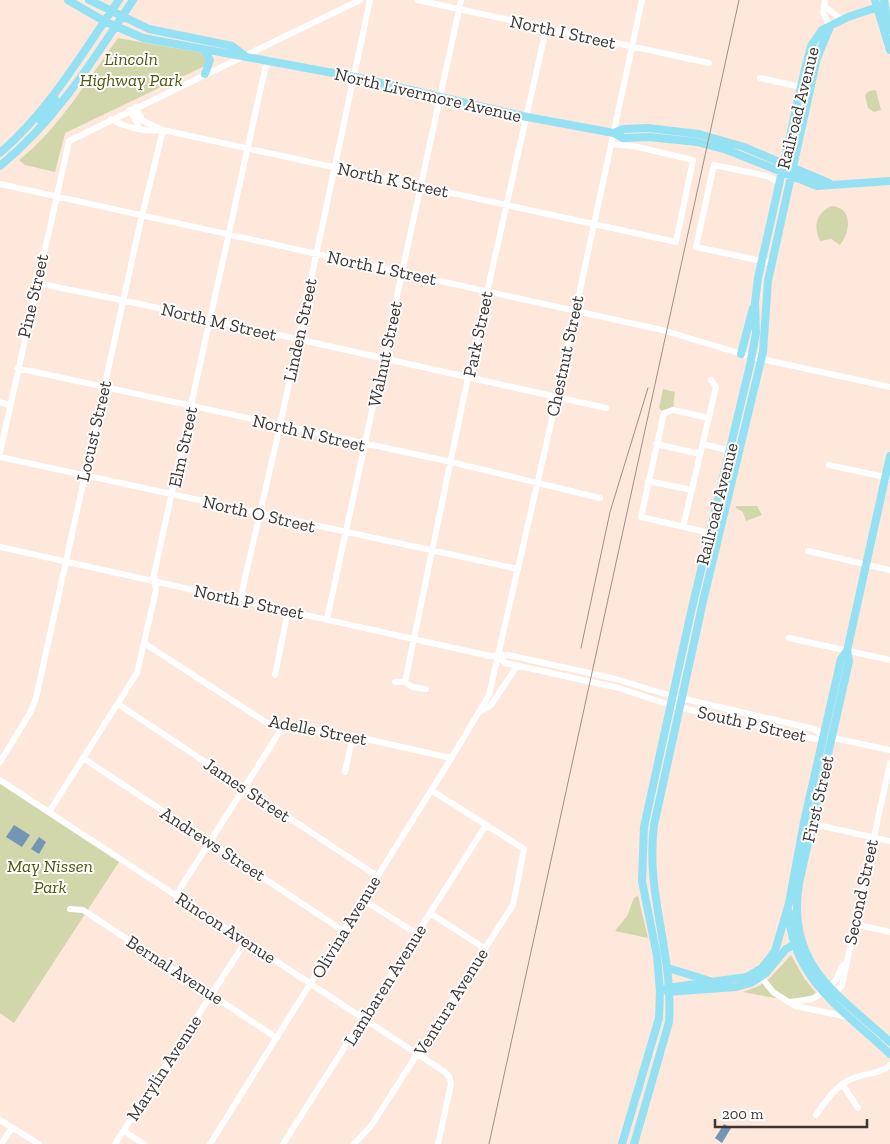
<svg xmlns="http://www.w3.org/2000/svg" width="890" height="1144" viewBox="0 0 890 1144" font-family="'Zilla Slab',serif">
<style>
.green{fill:#d2d6ab}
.water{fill:#7496b5}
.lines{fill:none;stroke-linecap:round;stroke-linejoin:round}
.minor{stroke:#fff;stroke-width:6}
.major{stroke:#95e1f4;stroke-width:8}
.rail{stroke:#9f8f87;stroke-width:1}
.labels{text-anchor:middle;stroke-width:4;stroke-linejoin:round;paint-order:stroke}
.street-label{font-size:18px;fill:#3e3531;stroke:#fff}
.park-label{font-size:18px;font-style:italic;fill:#53550c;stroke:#fff}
</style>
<rect width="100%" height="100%" fill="#fee7db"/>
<path class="green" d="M118 38 208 54 211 63 65 133 55 172 25 165 19 160C58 130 89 78 118 38Z
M876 90 881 110 874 112 868 108 865 95 869 91Z
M831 206C853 207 851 231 840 245L831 239 820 241C813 225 816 214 831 206Z
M663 389 675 392 673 407 662 411 659 408Z
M736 506H757L762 515 746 521 743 512 736 508Z
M0 784 119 862 14 1023 0 1013Z
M638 896 648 938 615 931 627 916 634 898Z
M791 955 804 978 816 993C796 1005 765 996 743 992L759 986 771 977Z"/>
<path class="water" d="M14 825 30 835 22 847 6 837Z
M39 837 46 842 39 854 31 849Z
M724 1124 731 1128 722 1143 715 1138Z"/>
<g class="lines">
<path class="minor" d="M417 0 709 63
M825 0 823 13 830 27
M824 6 842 20
M760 78 801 87
M135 107 143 121 163 130
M130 110 140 129
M111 119C124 127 147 133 163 130L676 242 693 160 638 147 612 144
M0 184 662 330 752 357 890 387
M772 263 696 247 714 165 767 176 779 182
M36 283 131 302 606 408
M17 368 451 462 600 498
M0 402 9 405
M709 418 673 410 664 413 641 517 719 535
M656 444 696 453
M703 444 739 453
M0 453 69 141 360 0
M0 457 518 569
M829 465 890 478
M648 481 687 489
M683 527 716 387 711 380
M0 547 490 656 508 655 612 678 672 696 814 729 824 736 890 750
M808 551 890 570
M240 600 280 426 370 0
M327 619 461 0
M789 638 890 660
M144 643 267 723 353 736 451 758
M498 656 505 663 619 688 670 705 815 739 824 736
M275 675 288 611
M395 682H405L412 687 426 689
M405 682 468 377 546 29
M118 704 377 876
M481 711 491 705 517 666
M83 758 342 930
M0 762 30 713 36 698 140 224 163 130
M345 772 353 736
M0 780 445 1072 450 1078 451 1084 438 1144
M49 812 137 673 156 590 154 574 265 69 270 60
M804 822 890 841
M176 895 284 725
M362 899 417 934
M70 909 83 910 277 1038
M430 913 484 948
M854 924 890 932
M758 973 773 992 795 1006 848 1017
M830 987 836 980 843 965
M790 1002 812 999 824 992H836L842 985 890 763
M842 1084 858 1108
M816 1115C827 1099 839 1081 860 1076 871 1073 881 1073 890 1065
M0 1120 39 1144
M124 1131 144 1144
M1 1144 12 1128
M115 1144 246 941
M210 1144 449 762 489 695 557 397 642 0
M283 1144 486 825
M354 1144 371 1126 513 905 524 849 431 790"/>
<path class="major" d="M68 0 104 21 143 38 355 77 527 117 614 133 623 138 649 137 697 142 727 150 817 186 890 181
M89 0 149 29 232 46 244 55
M875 0 890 50
M884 0 889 30
M204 50 210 60 205 74
M41 121 56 103 54 96
M614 133 623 129 648 128 699 134 744 147 829 183
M0 153C50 110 82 53 119 0
M0 166C57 119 93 60 133 0
M741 354 753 308
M890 456 847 651 849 661 799 883C786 965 836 993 890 1042
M789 912C791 979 846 1012 890 1054
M668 968 710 981
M667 988 747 977 762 968 775 951 789 903 804 822 841 659 847 651
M668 992 736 987 751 983 766 973 786 949 799 942
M622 1144 659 1018 660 991 657 956 642 881 644 827 691 612 750 365 756 333 755 302 758 278 805 69 811 46 822 30 848 17 884 5
M634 1144 669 1022C674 954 645 894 654 825L704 597 763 352 768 281 817 58 830 27"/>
<path class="rail" d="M581 648 610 512 648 388
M489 1144 739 0"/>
</g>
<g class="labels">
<g class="street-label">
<text transform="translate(563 32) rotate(12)" y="6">North I Street</text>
<text transform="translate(428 95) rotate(13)" y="6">North Livermore Avenue</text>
<text transform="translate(798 108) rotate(-76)" y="6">Railroad Avenue</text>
<text transform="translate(393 180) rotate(12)" y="6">North K Street</text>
<text transform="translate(382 268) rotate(12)" y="6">North L Street</text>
<text transform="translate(33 296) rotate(-77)" y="6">Pine Street</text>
<text transform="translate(219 322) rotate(13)" y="6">North M Street</text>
<text transform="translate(300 330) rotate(-78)" y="6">Linden Street</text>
<text transform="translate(478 334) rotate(-78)" y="6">Park Street</text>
<text transform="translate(385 354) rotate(-78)" y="6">Walnut Street</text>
<text transform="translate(565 356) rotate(-78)" y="6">Chestnut Street</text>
<text transform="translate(94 431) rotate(-77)" y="6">Locust Street</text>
<text transform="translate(309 433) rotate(13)" y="6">North N Street</text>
<text transform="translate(183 447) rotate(-78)" y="6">Elm Street</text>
<text transform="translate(717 504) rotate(-76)" y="6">Railroad Avenue</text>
<text transform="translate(259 514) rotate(13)" y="6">North O Street</text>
<text transform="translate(249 602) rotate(12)" y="6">North P Street</text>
<text transform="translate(752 724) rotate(13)" y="6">South P Street</text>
<text transform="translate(318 730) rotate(11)" y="6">Adelle Street</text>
<text transform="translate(247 790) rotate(34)" y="6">James Street</text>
<text transform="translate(818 799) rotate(-77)" y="6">First Street</text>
<text transform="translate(213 844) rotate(33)" y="6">Andrews Street</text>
<text transform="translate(861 892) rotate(-78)" y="6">Second Street</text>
<text transform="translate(346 927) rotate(-59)" y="6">Olivina Avenue</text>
<text transform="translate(226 928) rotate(33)" y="6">Rincon Avenue</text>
<text transform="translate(175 970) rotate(33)" y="6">Bernal Avenue</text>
<text transform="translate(385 985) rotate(-58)" y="6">Lambaren Avenue</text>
<text transform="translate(451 1002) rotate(-58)" y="6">Ventura Avenue</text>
<text transform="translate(164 1068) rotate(-57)" y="6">Marylin Avenue</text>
</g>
<g class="park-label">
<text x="131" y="65">Lincoln<tspan x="131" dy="21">Highway Park</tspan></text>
<text x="50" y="872">May Nissen<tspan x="50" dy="21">Park</tspan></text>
</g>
</g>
<path d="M715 1119v8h152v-8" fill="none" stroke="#3e3531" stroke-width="2.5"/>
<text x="722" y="1119" font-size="15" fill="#3e3531" stroke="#ffffff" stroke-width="4" paint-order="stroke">200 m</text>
</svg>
